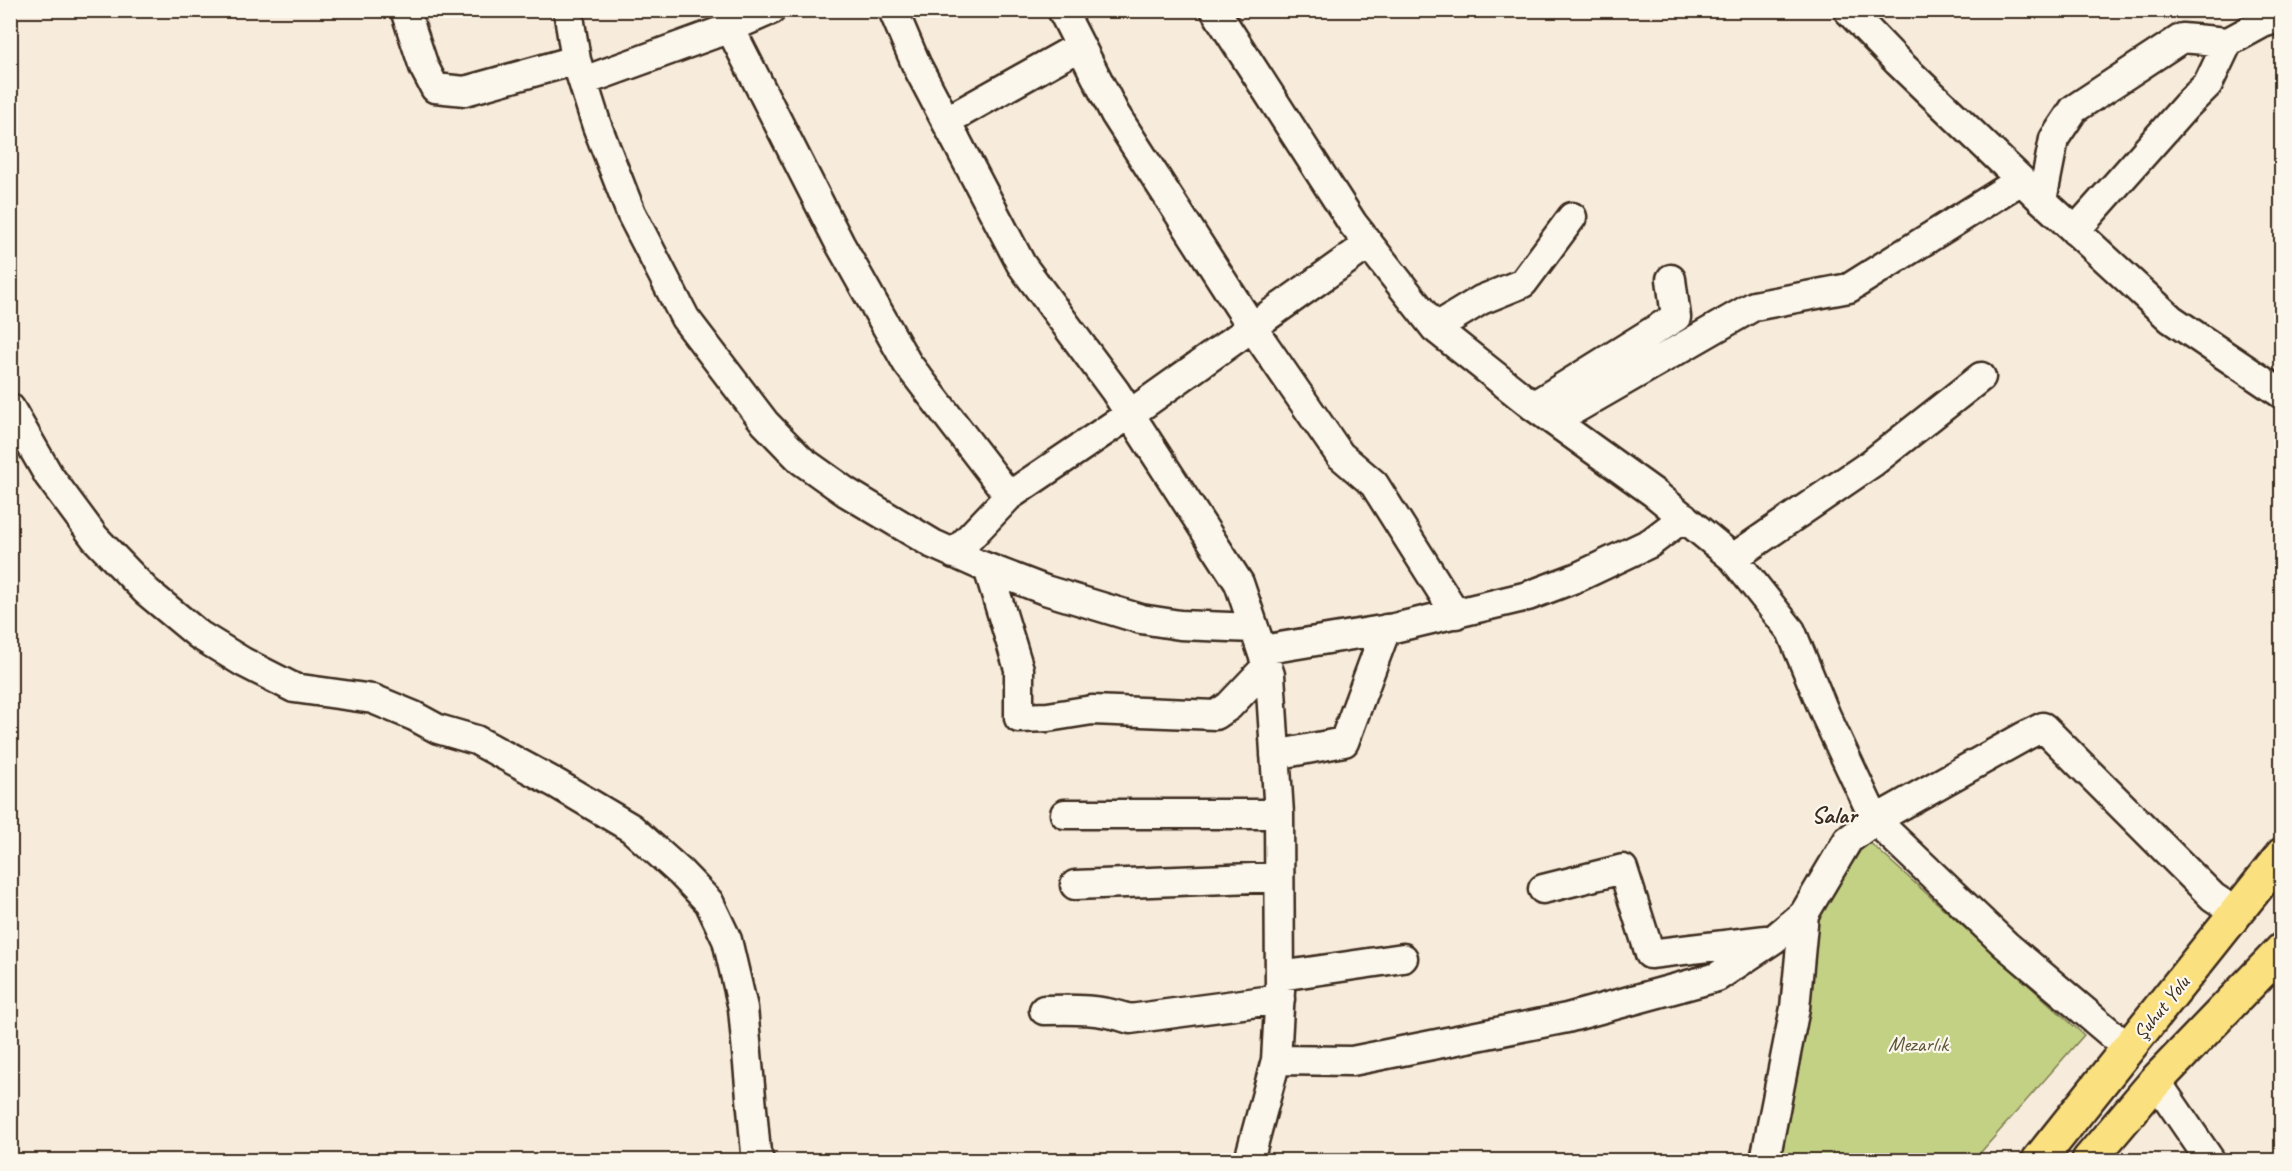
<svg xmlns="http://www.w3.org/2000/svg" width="2292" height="1171" viewBox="0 0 2292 1171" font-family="Caveat,sans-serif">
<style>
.green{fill:#c3d185;stroke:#7f7e52;stroke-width:1.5}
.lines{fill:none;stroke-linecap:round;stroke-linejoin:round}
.minor-casing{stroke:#3b2a1e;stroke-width:33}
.major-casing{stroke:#3b2a1e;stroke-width:38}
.minor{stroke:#fbf7ec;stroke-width:28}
.major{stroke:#fbe080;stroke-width:33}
.labels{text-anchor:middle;stroke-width:4.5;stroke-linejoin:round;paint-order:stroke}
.street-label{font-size:21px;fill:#3b2a1e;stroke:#fbf7ec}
.park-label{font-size:21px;fill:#5d5438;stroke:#fbf7ec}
.quarter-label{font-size:24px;font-weight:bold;fill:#3b2a1e;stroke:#fbf7ec}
</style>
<rect width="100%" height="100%" fill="#f7ebdb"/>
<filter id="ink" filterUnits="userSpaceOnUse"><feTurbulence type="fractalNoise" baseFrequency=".0167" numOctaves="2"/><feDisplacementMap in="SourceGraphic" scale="12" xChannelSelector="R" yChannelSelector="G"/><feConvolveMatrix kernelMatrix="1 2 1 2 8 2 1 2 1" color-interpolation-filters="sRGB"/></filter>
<g filter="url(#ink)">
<path class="green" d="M1867 840 2084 1035 1974 1160H1781L1819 915Z"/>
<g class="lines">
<defs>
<path id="minor" d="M405 10 424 67 435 88 465 91 576 60
M568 10 576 60 597 126 631 213 685 318 765 423 801 460 846 492 933 544 980 565 1045 590 1141 619 1180 625 1254 628
M893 10 916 64 1021 264 1115 391 1239 583 1270 675 1279 814 1280 991 1276 1060 1249 1160
M1062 10 1115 114 1252 327 1340 455 1374 484 1456 614
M1215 10 1353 224 1435 328 1533 406 1654 493 1733 558 1791 631 1826 716 1875 820 2006 945 2128 1048
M1848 10 1898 62 2042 200 2171 319 2282 394
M730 28 840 244 907 363 1009 496
M584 81 730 28 771 10
M946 121 1080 46
M2042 200 2054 139 2074 109 2182 38 2228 42
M2075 231 2186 106 2208 84 2228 42 2263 23 2282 17
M1435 328 1481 300 1523 283 1572 217
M1533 406 1676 317 1671 279
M10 408 49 476 95 538 146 591 199 635 243 662 294 688 373 699 414 716 438 729 476 740 557 784 631 828 680 872 709 902 727 940 743 1008 756 1153 759 1160
M1554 421 1754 306 1849 288 2021 180
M954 554 1009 496 1130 414 1369 244
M1733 558 1872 463 1981 377
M988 568 1019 669V718L1048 717 1092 710 1216 715 1229 706 1267 666
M1262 650 1394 628 1528 596 1578 577 1650 543 1684 517
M1275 755 1344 742 1386 629
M1065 814H1279
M1075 885 1279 877
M1543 889 1623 869 1650 954 1766 940
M1280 976 1403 958
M1044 1010C1075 1009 1101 1009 1130 1019L1280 999
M1276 1060 1352 1061 1567 1018 1717 977 1774 939 1804 914
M2156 1081 2210 1160
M1765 1160 1795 1008 1804 914 1848 840 1875 820 2025 736 2043 727 2213 897 2237 913"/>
<path id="major" d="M2039 1160 2282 855
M2089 1160 2156 1081 2282 950"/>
</defs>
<use href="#minor" class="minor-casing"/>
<use href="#major" class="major-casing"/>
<use href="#minor" class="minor"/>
<use href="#major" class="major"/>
</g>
</g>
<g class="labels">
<g class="street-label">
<text transform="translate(2161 1008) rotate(-51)" y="7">Şuhut Yolu</text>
</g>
<g class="park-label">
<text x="1918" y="1051">Mezarlık</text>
</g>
<g class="quarter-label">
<text x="1834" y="823">Salar</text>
</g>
</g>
<rect width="2292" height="1171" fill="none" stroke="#fbf7ec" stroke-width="36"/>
<rect x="18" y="18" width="2256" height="1135" fill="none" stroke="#3b2a1e" stroke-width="2" filter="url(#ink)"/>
</svg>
